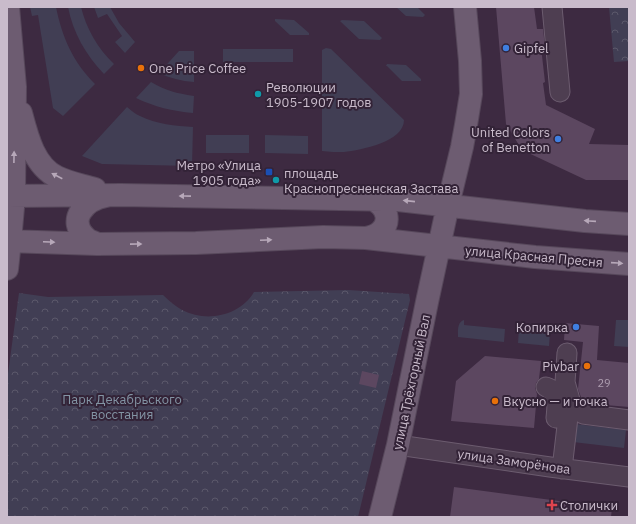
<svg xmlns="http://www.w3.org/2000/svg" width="636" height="524" viewBox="0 0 636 524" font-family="'IBM Plex Sans',sans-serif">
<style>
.grass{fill:#413e54}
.park{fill:url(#park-crowns)}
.building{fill:#5c4760}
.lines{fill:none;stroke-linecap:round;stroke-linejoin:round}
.minor-casing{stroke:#6c5c6f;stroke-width:21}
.major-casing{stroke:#57485b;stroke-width:24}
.minor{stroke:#4e3e51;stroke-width:19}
.major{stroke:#6d5c71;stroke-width:22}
.oneway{fill:#b7a8b9}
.shop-dot{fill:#3f7fe0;stroke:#332337;stroke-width:1.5}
.food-dot{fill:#e8710a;stroke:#332337;stroke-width:1.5}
.culture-dot{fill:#0f9aa8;stroke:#332337;stroke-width:1.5}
.transit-dot{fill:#1a4fb4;stroke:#332337;stroke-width:1.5}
.health-dot{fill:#e0444e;stroke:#332337;stroke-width:1.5}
.labels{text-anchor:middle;stroke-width:4;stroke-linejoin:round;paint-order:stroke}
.number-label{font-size:11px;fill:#ae9eb0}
.poi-label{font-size:13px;fill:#c9bbcb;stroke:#332337;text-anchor:start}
.street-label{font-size:13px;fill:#c9bbcb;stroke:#332337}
.park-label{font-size:13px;fill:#8394a4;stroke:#332337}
</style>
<defs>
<pattern id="park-crowns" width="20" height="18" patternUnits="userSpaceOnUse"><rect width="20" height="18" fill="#413e54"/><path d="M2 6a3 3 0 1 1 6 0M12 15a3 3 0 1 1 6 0" fill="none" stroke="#5b586b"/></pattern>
</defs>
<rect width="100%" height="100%" fill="#3d2a41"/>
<path class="grass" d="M30 7H56C62 37 73 62 95 84L63 116 53 108 38 15 32 16Z
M68 7H81C86 28 98 49 114 64L104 74C86 55 73 33 68 7Z
M94 7H110L119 23 135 42 125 53 115 42 122 36 107 14 98 18Z
M396 7H417L425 15 423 17 406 16Z
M275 19 294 20 309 33V35H290L275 21Z
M342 20 364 21 382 38 380 40 359 39 341 22 340 21Z
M326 48 331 49 404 120C404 142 361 150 344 152 337 152 329 152 322 151V50Z
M223 49H293V62H223Z
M179 51H194V82C181 81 170 78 159 73Z
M387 64 406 65 421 79V81H402L387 66H386Z
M151 82C166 91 176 93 194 96L193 113C172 111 155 107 136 98Z
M127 107C131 110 135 114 140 116 156 124 176 126 193 127L192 166 102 164 82 156Z
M206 135H249V153H206Z
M265 135 308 136V154L265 153Z
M464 320V325L505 329 504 342 458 337C458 331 457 322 464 320Z
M616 320H629V347L614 346Z
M519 329 550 332 549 346 518 343Z
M575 424 626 430 624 448 573 442Z"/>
<path class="park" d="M609 7H629V61L614 62Z
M348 290 409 294 410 300 358 517H7V381L19 293 48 297 163 295C169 301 175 306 182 310 206 323 240 316 254 292Z"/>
<path class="building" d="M496 7H534L537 29H543L545 47H541L545 82 543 83 546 105 595 129 589 144 629 145V180H586L522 150 506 124Z
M565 323 599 326 597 360 629 363V407L581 403V397L578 389 583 342 564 340Z
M485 356 541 361 539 379 536 383 535 388 537 394 534 428 451 421 456 381Z
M362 371 379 375 376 388 359 384Z
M454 487 612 508 611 517H450Z"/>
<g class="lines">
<defs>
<path id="minor" d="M552 7 560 92
M546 387C560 391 557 406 556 418
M583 414 629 420
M398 445 550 467 629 477
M562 469 570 400 565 382 567 353"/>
<path id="major" d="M21 113C27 136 34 166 57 177 69 183 82 185 95 189
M7 196 121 195 398 200 585 221 629 224
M366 198C369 199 373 200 375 201 387 207 391 222 381 231 377 235 371 237 366 238
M7 241 97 244 196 243 323 237 366 238 535 257 629 264
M97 244C94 242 89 241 86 238 66 220 85 200 106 196
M7 269 10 241 14 196 15 87 8 7
M380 517 398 445 427 302 448 205 462 147 466 125 471 94 470 61 465 7"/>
</defs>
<use href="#minor" class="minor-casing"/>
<use href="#major" class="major-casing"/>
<use href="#minor" class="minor"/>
<use href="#major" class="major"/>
</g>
<defs><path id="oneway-solid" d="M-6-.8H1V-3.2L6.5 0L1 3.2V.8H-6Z"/></defs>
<g class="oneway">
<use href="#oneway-solid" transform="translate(14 157) rotate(-89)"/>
<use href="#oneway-solid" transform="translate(57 176) rotate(-153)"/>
<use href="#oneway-solid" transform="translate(185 196) rotate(-179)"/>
<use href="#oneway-solid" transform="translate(409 201) rotate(-174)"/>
<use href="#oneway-solid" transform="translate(590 221) rotate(-176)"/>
<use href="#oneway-solid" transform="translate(266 240) rotate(-3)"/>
<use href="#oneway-solid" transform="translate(49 242) rotate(2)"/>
<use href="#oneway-solid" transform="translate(136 244) rotate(-1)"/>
<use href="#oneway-solid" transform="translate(617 263) rotate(4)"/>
</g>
<g class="shop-dot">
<circle cx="506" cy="48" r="4"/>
<circle cx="558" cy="139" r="4"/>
<circle cx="576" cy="327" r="4"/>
</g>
<g class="food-dot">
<circle cx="141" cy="68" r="4"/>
<circle cx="587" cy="366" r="4"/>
<circle cx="495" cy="401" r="4"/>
</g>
<g class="culture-dot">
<circle cx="258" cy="94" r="4"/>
<circle cx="276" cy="180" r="4"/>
</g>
<rect class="transit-dot" x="265" y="168" width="8" height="8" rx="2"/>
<path class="health-dot" d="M550 499h4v4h4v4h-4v4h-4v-4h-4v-4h4z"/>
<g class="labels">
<g class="number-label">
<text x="604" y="387">29</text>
</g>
<g class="poi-label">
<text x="514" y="53">Gipfel</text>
<text x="149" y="73">One Price Coffee</text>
<text x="266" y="92">Революции<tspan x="266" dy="15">1905-1907 годов</tspan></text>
<text x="550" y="137" text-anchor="end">United Colors<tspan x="550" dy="15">of Benetton</tspan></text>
<text x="261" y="170" text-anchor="end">Метро «Улица<tspan x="261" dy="15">1905 года»</tspan></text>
<text x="284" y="178">площадь<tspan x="284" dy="15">Краснопресненская Застава</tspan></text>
<text x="568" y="332" text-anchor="end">Копирка</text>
<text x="579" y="371" text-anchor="end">Pivbar</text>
<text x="503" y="406">Вкусно — и точка</text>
<text x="560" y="510">Столички</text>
</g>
<g class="street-label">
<text transform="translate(534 256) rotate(5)" y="5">улица Красная Пресня</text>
<text transform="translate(411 382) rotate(-78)" y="5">улица Трёхгорный Вал</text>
<text transform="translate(514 461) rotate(8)" y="5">улица Заморёнова</text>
</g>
<g class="park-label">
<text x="122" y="404">Парк Декабрьского<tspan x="122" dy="15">восстания</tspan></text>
</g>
</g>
<rect width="636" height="524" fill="none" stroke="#c9bbcb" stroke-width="16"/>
</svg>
